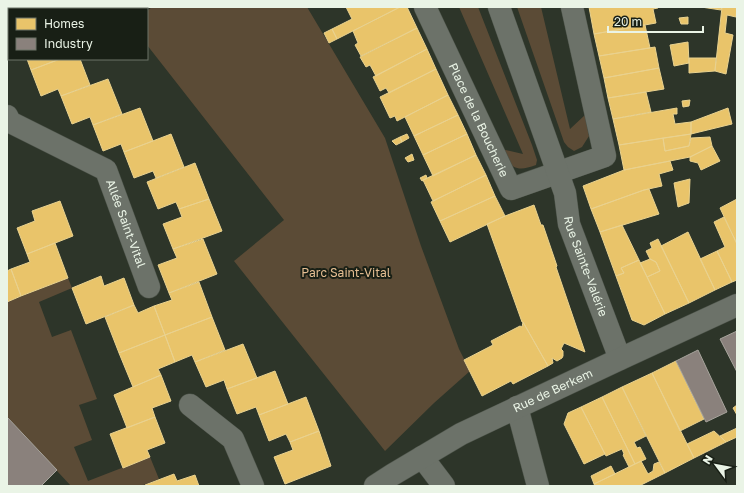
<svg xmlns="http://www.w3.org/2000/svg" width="744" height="493" viewBox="0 0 744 493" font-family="'Golos Text',sans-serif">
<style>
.green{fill:#5b4b36}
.homes{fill:#e9c46a;stroke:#e9d28f}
.industry{fill:#8a817c;stroke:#a7a49c}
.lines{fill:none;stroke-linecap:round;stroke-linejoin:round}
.minor-casing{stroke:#4c5349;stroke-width:23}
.minor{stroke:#6c7269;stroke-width:22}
.labels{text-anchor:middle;stroke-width:4;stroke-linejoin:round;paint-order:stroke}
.street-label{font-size:12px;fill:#eaf4e6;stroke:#181f15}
.park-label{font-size:12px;fill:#e5be92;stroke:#181f15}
</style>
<rect width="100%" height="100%" fill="#2d3529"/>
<path class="green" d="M152 7H307L385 138 421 246 459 349 470 371 434 403 385 451 234 261 284 220 147 45V11Z
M459 7H478L532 145 537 160 536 165C515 173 510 167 501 149L523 154Z
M517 7H541L570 129 585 115 589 136 582 147 574 151 568 147 564 142Z
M68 278 72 288 39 302 52 337 71 330 97 399 79 405 92 440 74 447 88 481 150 457 159 479 141 486H71L7 417V302Z"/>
<path class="homes" d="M7 7H60L61 9H9V13Z
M346 7H400L337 39 332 29 352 19Z
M400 7H407L417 28 361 56 355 45 358 43 353 31Z
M589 7H658V8L653 9 656 23 594 34Z
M701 7H722L721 10Z
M722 7H737L736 17 727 15 725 33 733 35 726 74 715 71Z
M688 17V24H681L679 18Z
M645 25 650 48 599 56 594 34Z
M417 28 427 49 376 76 370 65 366 67 360 57Z
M332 29 337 39 329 43 324 33Z
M688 42 689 63 674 66 670 45Z
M655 47 659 68 604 78 599 56Z
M427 49 436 69 389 93 386 88 380 91 373 77Z
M689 58H716L715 71 689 73Z
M27 59H60L31 70Z
M60 59H80L90 85 61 96 58 89 41 96 31 70Z
M659 68 664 89 608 98 604 78Z
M436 69 448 95 397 121 395 116 390 118 380 97Z
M108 79 122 114 93 125 90 117 72 124 61 96Z
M646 92 651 112 613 119 608 98Z
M448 95 458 115 414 136 405 117Z
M690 100 689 106 683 107 682 101Z
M140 108 153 141 124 152 121 144 103 151 93 125Z
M677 108V114H673L675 124 691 122V134L619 145 613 119Z
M728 108 732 124 691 134V122Z
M458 115 467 134 423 155 414 136Z
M171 134 184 167 156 178 153 171 134 178 124 152Z
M407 134 409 138 402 142 400 137Z
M467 134 476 155 433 176 423 155Z
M691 134 689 146 665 151 663 138Z
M400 137 402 142 396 145 392 141Z
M710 137 712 146 690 157 624 170 619 145 663 138 665 151 689 146 691 138Z
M712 146 720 161 701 170 698 163 690 161V157Z
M412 154 414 160 408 162 405 158Z
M476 155 486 175 433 201 423 180Z
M670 161 673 170 659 174 662 186 644 190 591 209 583 186 624 170Z
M195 163 209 199 179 209 176 202 158 209 147 182Z
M426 175 427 178 422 181 420 178Z
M486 175 495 196 440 221 431 202Z
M690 179 689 203 678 207 674 183Z
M649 189 659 214 600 232 591 209 644 190Z
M495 196 505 216 450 242 440 221Z
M209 199 222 231 173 249 163 224 182 217 179 209Z
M737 199V244L720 208Z
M60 201 73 236 27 254 17 228 35 221 32 211Z
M534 205 541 225H543L557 266 556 267 585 352 564 343 561 349 563 351V356L562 358 557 361 552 358 553 363 548 366 523 322H522L487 224 505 216Z
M724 217 737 244V280L732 282 717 251 725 247 714 222Z
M622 225 639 260 621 268 624 273 616 276 600 232Z
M688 232 715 290 689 303 661 246Z
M203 239 217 274 169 293 158 265 177 258 173 249Z
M658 239 689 303 665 314 647 277 660 271 656 262 650 259 646 251 652 248 650 243Z
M55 243 68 278 21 296 11 269 30 262 27 254Z
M717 251 732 282 715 290 700 259Z
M650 259 656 262 660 271 647 277 640 263Z
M639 260 665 314 644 325 632 320 616 276 624 273 621 268Z
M11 269 21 296 7 302V271Z
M101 276 104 286 124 278 134 305 86 324 72 288Z
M199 282 212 317 165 335 154 306 172 300 169 293Z
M134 305 138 313 154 306 165 335 119 353 105 317Z
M212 317 225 350 195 362 192 355 175 362 165 335Z
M523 322 548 366 513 384 511 381 482 396 464 360 493 345 491 341 520 326 522 327Z
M165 335 175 362 158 369 161 375 133 387 119 353Z
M243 344 257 378 227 389 224 380 206 387 195 362Z
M676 361 704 419 680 431 652 373Z
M275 371 288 404 259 415 256 407 237 414 227 389Z
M652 373 694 458 665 473 622 387Z
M161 375 171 401 152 408 155 417 127 428 114 395Z
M622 387 646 436 634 442 637 448 640 447 646 459 635 464 602 397Z
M306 397 319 431 290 442 286 434 269 441 259 415Z
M602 397 635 464 629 467 623 455 624 454 622 449 606 456 581 407Z
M737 405V415L733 408Z
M581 407 605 454 584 464 564 424 568 413Z
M155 417 165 443 147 450 150 457 123 468 110 434Z
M737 428V437L726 442 720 436Z
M319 431 331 466 285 484 274 457 293 450 290 442Z
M714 431 726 442 694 458 687 444Z
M641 461 648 474 653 471 654 464 659 462 665 473 639 486H595L594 484Z
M611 466 615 474 594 484 591 476Z
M174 474 177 481 195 475 199 486H145V485Z"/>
<path class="industry" d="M737 331V372L720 339Z
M698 350 727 412 706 422 676 361Z
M7 417 57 470 41 486H7Z"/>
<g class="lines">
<defs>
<g id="minor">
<path id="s1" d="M425 7 511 189 605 156 572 7"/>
<path id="s2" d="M499 7 565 193 569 224 572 232 620 359"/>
<path id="s3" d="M7 116 10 122 106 170 149 287"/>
<path d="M190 405 233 439 253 486"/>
<path d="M517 407 538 486"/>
<path d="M422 457 444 486"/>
<path id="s4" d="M375 486 392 475 461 434 620 359 737 305"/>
</g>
</defs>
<use href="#minor" class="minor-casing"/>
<use href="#minor" class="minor"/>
</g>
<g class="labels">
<g class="street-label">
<text dy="4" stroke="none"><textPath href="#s1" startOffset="125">Place de la Boucherie</textPath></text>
<text dy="4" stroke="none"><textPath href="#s3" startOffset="171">Allée Saint-Vital</textPath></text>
<text dy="4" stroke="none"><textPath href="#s2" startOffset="274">Rue Sainte-Valérie</textPath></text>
<text dy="4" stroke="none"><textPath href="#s4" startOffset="202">Rue de Berkem</textPath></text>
</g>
<g class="park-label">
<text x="346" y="277">Parc Saint-Vital</text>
</g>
</g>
<rect width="744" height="493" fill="none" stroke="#eaf4e6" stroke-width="16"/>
<rect x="8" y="8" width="140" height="52" fill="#181f15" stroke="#6c7469"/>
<rect x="16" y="18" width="20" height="12" fill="#e9c46a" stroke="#6c7469"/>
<text x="44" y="28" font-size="12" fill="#eaf4e6">Homes</text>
<rect x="16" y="38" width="20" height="12" fill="#8a817c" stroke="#6c7469"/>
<text x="44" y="48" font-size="12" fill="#eaf4e6">Industry</text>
<g transform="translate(716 465) rotate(302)" stroke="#181f15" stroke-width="3" paint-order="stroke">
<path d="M0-3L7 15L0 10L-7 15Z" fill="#eaf4e6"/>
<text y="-6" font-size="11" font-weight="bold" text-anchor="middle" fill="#eaf4e6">N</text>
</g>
<path d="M608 26v6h95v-6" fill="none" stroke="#eaf4e6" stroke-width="2"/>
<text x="614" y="26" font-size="12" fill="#eaf4e6" stroke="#181f15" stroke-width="3" paint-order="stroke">20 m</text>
</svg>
